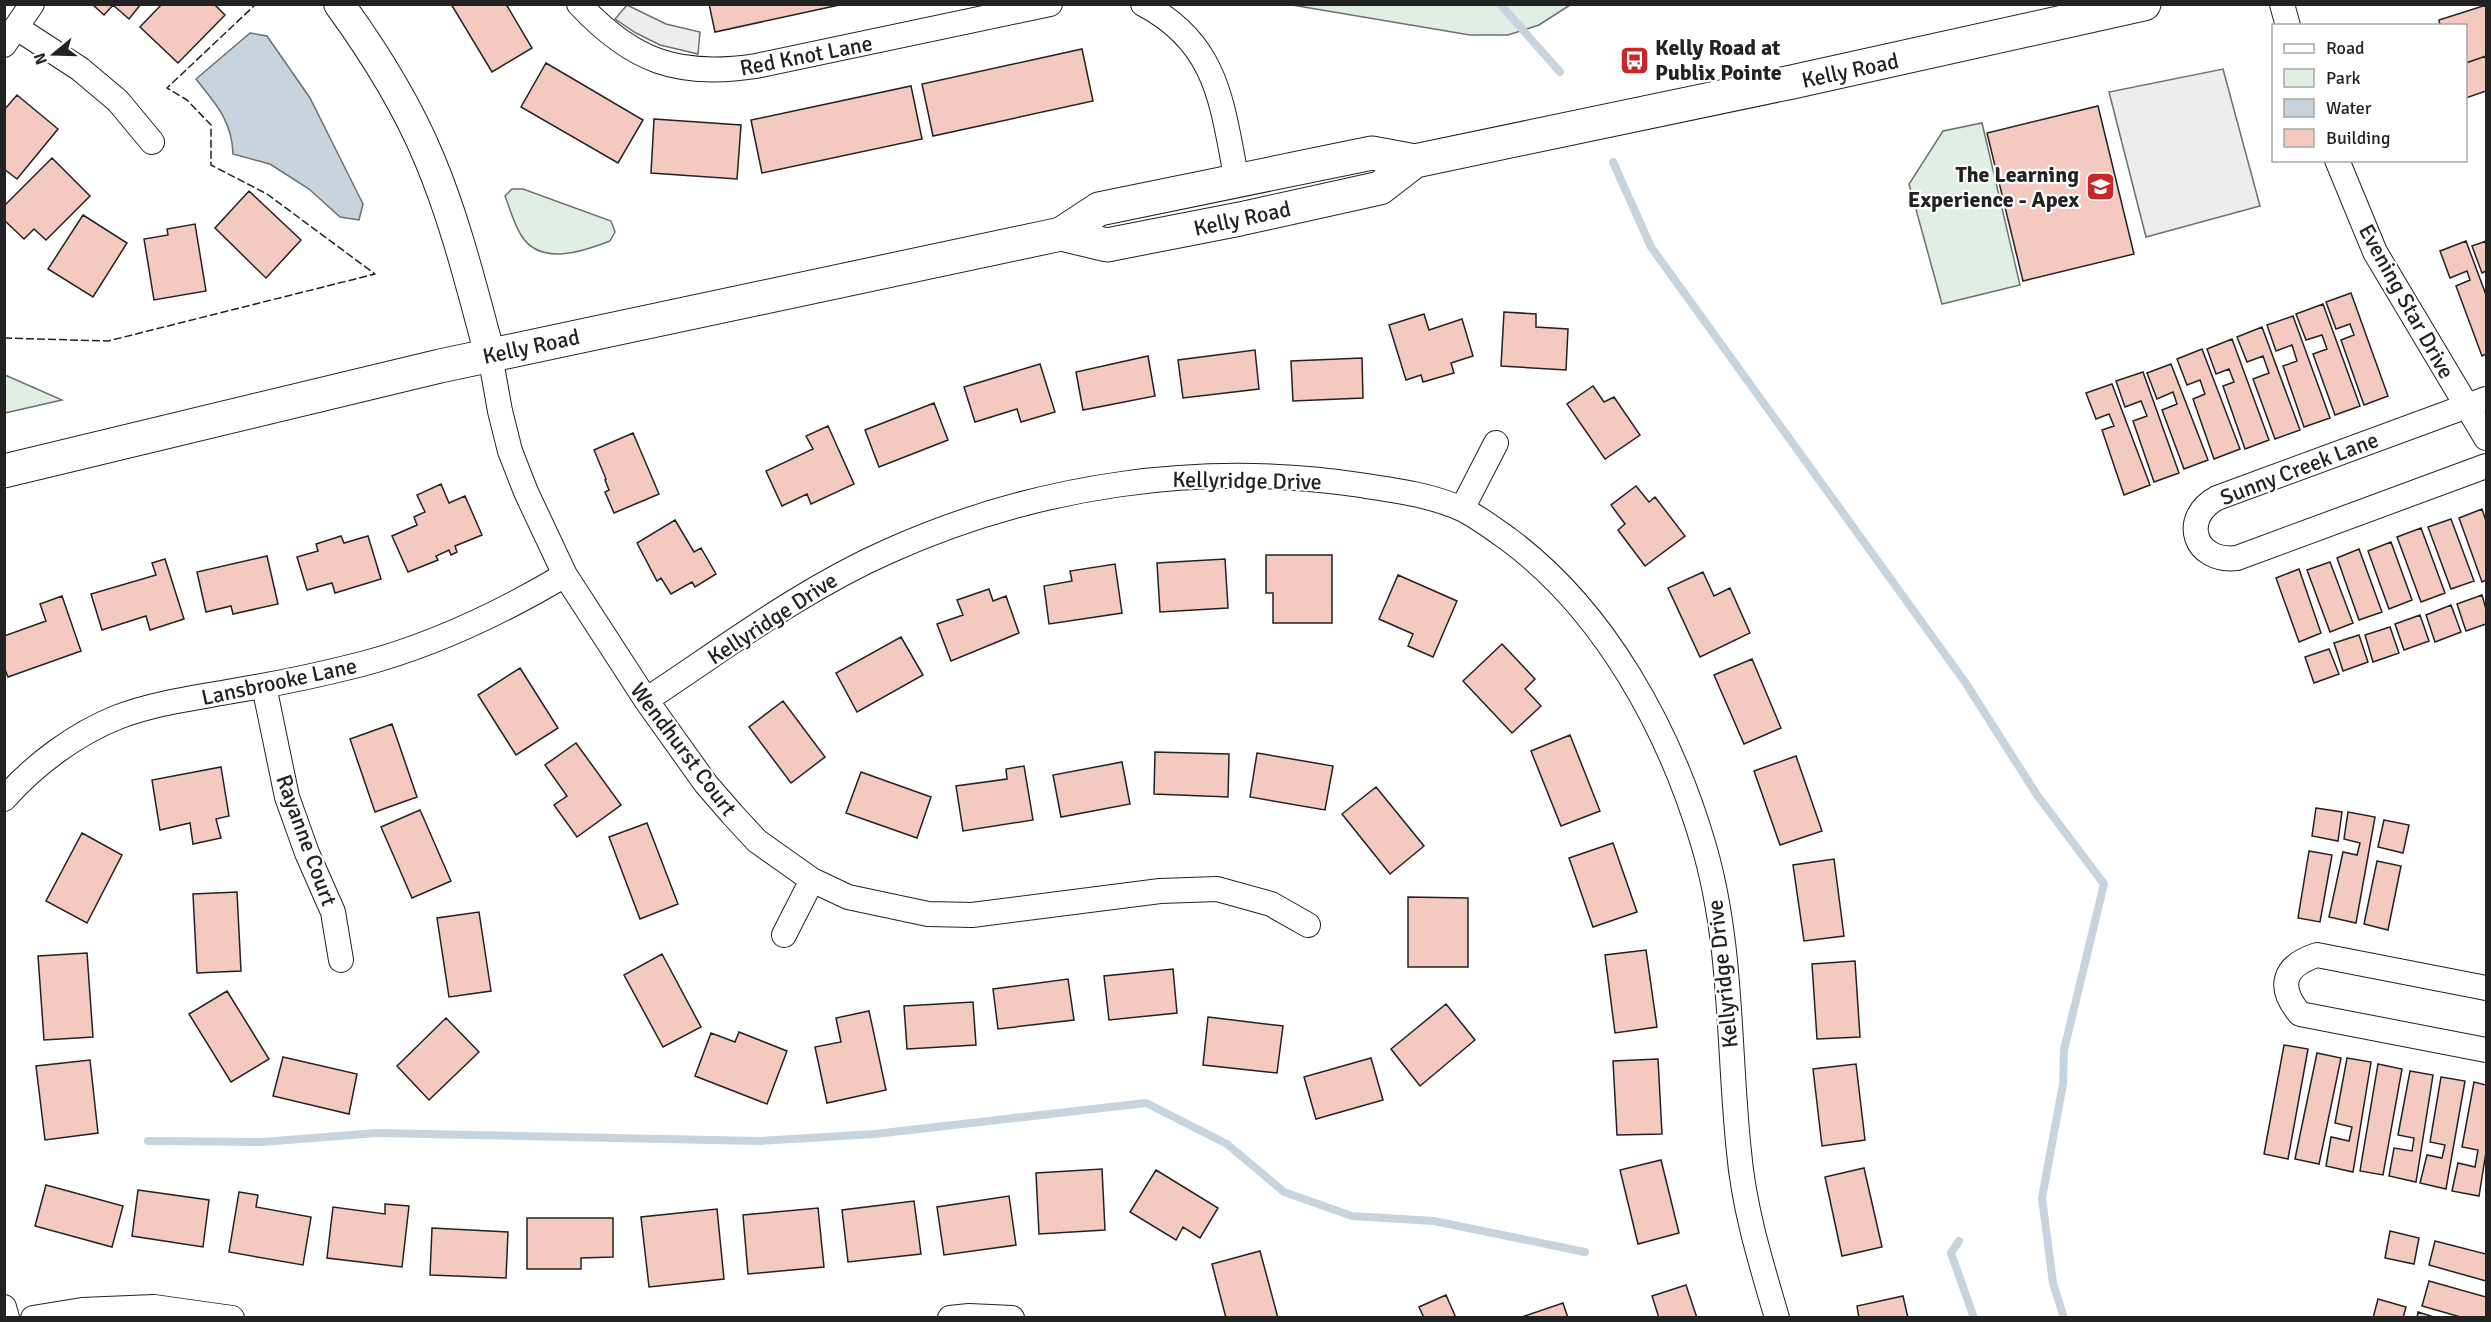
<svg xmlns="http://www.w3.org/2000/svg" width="2491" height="1322" viewBox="0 0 2491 1322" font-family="Signika,sans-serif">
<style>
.green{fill:#e0efe3;stroke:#6f6f6f;stroke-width:1.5}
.parking{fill:#ededed;stroke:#6f6f6f;stroke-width:1.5}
.water{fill:#c7d3dd;stroke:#6f6f6f;stroke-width:1.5}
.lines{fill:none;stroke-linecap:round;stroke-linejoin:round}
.stream{stroke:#c7d3dd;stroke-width:8}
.building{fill:#f3c9c0;stroke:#222;stroke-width:1.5}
.minor-casing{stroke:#222;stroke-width:26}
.tertiary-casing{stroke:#222;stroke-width:32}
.secondary-casing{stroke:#222;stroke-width:35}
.minor{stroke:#fff;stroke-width:24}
.tertiary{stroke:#fff;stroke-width:30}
.secondary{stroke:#fff;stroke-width:33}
.fence{stroke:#222;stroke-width:1.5;stroke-dasharray:8 3;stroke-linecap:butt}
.labels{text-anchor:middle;stroke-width:4.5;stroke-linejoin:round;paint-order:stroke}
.poi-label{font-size:22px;font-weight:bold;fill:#222;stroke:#fff;text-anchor:start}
.street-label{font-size:22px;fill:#222;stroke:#fff}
</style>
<rect width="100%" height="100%" fill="#fff"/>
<path class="green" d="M1292 5 1570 4V5L1539 25 1508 35H1470Z
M1982 123 2020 285 1942 304 1909 184 1943 131Z
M512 189H523L611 221 615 232 610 241C584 251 540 267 521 235 514 224 510 209 505 196Z
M5 375 62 400 5 413Z"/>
<path class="parking" d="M627 5 666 24 700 32 698 54 660 45 636 33 615 19Z
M2223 69 2260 206 2146 237 2109 92Z"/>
<path class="water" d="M250 33 267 36 310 98 363 204 359 220 340 217 309 189 270 164 233 154C232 121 216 104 196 79Z"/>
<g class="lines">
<path class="stream" d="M1500 4 1560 72
M1613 162 1651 247 1965 682 2037 795 2104 884 2064 1050 2063 1084 2042 1198 2053 1283 2064 1318
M148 1141 262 1142 377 1133 759 1141 875 1134 1146 1103 1227 1144 1284 1192 1352 1216 1434 1221 1585 1252
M1959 1241 1951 1253 1974 1318"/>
</g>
<path class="building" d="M92 4H141L129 19 113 5 104 15Z
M162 4H214L225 15 178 63 140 27Z
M451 4H506L532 48 492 72Z
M709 4H844L715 32Z
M2486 5V56L2466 63V26H2440L2439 20Z
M1082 49 1093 101 933 136 922 84Z
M2486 56V91L2466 98V63Z
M546 63 643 120 618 163 521 107Z
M911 86 922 139 762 173 751 120Z
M17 95 58 129 17 179 4 169V110Z
M2098 106 2134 254 2023 281 1987 133Z
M654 119 741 125 737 179 651 173Z
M52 158 90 196 46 240 34 229 24 239 4 220V206Z
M249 191 301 240 266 278 215 228Z
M83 215 127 243 93 297 48 269Z
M195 224 206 291 154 300 144 239 168 235 167 229Z
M2466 241 2486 295V354L2482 356 2456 286 2470 280 2467 271 2450 278 2440 251Z
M2486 241V271L2482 273 2472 246Z
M2351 293 2388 396 2364 405 2341 340 2354 335 2350 324 2336 329 2326 302Z
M2323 304 2360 406 2335 415 2313 354 2327 349 2322 335 2306 340 2296 314Z
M1504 312 1536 314V327L1568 329 1566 370 1501 366Z
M1424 314 1429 330 1462 319 1473 356 1451 363 1454 373 1423 382 1421 375 1406 380 1389 325Z
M2293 316 2330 418 2304 427 2283 366 2297 361 2292 345 2276 351 2267 325Z
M2262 327 2300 430 2275 439 2253 379 2269 373 2263 356 2247 362 2237 337Z
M2232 339 2269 440 2245 449 2223 386 2234 382 2229 369 2216 374 2207 349Z
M2202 349 2240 449 2214 459 2193 399 2205 394 2200 380 2187 385 2177 359Z
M1255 350 1259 389 1183 398 1178 360Z
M1148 356 1155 396 1083 410 1076 372Z
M1362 358 1363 398 1293 401 1291 361Z
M1040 364 1055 412 1021 422 1017 409 975 422 964 387Z
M2171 364 2208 460 2184 469 2162 410 2177 404 2173 392 2157 399 2147 373Z
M2143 372 2179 473 2154 482 2133 421 2147 416 2141 401 2125 407 2116 381Z
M2112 384 2150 485 2124 495 2102 430 2114 426 2109 414 2096 419 2086 393Z
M1593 386 1604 402 1614 397 1640 435 1605 459 1567 404Z
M934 403 948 440 879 467 865 430Z
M828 426 854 484 811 504 807 494 782 506 766 471 813 449 806 436Z
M633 433 659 494 614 513 605 492 609 490 605 480 606 479 594 450Z
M441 484 449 503 465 496 482 535 455 546 457 552 451 555 449 550 436 556 438 560 408 572 392 536 417 525 414 517 425 512 417 495Z
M1636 486 1649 502 1655 497 1685 536 1645 566 1618 530 1625 524 1611 505Z
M2482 509 2486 521V580L2482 582 2459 518Z
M2451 519 2474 581 2451 589 2428 527Z
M675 520 694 552 701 548 716 574 695 587 692 582 671 594 661 578 657 581 637 543Z
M2421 528 2445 593 2421 602 2397 537Z
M341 536 344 543 368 536 381 579 335 593 332 583 307 590 297 557 318 551 316 544Z
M2391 542 2412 600 2389 609 2368 551Z
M2359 549 2382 612 2359 620 2337 558Z
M1266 555H1332V623H1273V593H1266Z
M267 556 278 604 233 614 231 606 206 612 197 572Z
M165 559 184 619 150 630 146 616 102 630 91 594 156 575 152 563Z
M1225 559 1228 608 1160 612 1157 563Z
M2330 562 2353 623 2330 632 2307 570Z
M1115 564 1122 613 1049 624 1044 586 1072 581 1070 571Z
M2299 569 2321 633 2299 642 2276 578Z
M1703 572 1714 596 1730 588 1750 633 1700 657 1668 588Z
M1398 575 1457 601 1433 657 1408 646 1413 634 1379 619Z
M989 589 993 601 1006 596 1019 633 951 661 937 624 963 615 957 600Z
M2482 595 2486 609V624L2466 631 2457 604Z
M62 596 81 651 8 677 4 667V636L46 621 40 604Z
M2451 605 2461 632 2435 642 2426 615Z
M2420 615 2429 641 2404 650 2395 624Z
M2390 627 2399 653 2373 662 2365 635Z
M2359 635 2368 662 2343 671 2334 643Z
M901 637 923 675 857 712 836 673Z
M1502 644 1535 679 1525 689 1541 706 1512 733 1463 681Z
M2329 649 2339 674 2314 683 2305 657Z
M1752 659 1781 728 1744 744 1714 675Z
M520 668 558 728 516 755 478 695Z
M783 701 825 757 791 783 749 727Z
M392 724 417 797 375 812 350 739Z
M1570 735 1600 811 1561 826 1531 751Z
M576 743 621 805 577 837 554 805 567 796 545 765Z
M1155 752 1229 754 1228 797 1154 794Z
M1257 753 1333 766 1325 810 1250 797Z
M1796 756 1822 831 1780 845 1754 771Z
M1122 762 1130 804 1061 817 1053 775Z
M1024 766 1033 820 963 831 956 786 1007 779 1006 769Z
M221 767 229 816 216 819 221 838 193 844 190 823 160 830 152 780Z
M861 772 931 797 917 838 846 813Z
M1376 787 1424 846 1390 874 1342 814Z
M2316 808 2342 812 2338 841 2312 836Z
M420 810 451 881 412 898 381 827Z
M2348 812 2375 817 2356 923 2329 917 2343 852 2357 855 2360 843 2344 839Z
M2384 820 2409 825 2403 853 2378 847Z
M647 823 678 904 640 919 609 837Z
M82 833 122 855 87 923 46 901Z
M1613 843 1637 912 1593 927 1569 858Z
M2309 851 2332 855 2320 922 2298 918Z
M1834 859 1844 936 1804 941 1793 865Z
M2377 861 2401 866 2388 930 2364 924Z
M237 892 241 971 197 973 193 894Z
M1408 897 1468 898V967H1408Z
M479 912 491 991 449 997 437 918Z
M1646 950 1657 1027 1615 1033 1605 955Z
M87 953 93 1037 44 1040 38 956Z
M662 954 701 1027 663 1047 624 975Z
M1855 961 1860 1037 1817 1039 1812 964Z
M1173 969 1177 1013 1109 1020 1104 976Z
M1068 979 1074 1020 998 1029 993 989Z
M227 991 269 1059 231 1082 189 1014Z
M973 1002 976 1045 907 1049 904 1006Z
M1446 1004 1475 1040 1420 1086 1391 1049Z
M869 1011 886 1090 827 1103 815 1047 841 1042 836 1018Z
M1208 1017 1283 1026 1277 1073 1203 1065Z
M446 1018 479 1052 429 1100 397 1066Z
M739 1032 787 1051 767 1104 695 1076 711 1033 735 1042Z
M2284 1045 2308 1049 2288 1159 2264 1154Z
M2317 1053 2341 1058 2319 1164 2295 1159Z
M283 1057 357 1074 349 1114 273 1096Z
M1371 1058 1383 1100 1316 1119 1304 1077Z
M2347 1058 2371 1062 2353 1172 2326 1166 2331 1137 2349 1141 2352 1127 2335 1123Z
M1658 1059 1662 1134 1617 1135 1613 1061Z
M90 1060 98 1133 45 1140 36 1066Z
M1856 1064 1865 1140 1822 1146 1813 1069Z
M2378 1064 2402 1069 2383 1175 2360 1171Z
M2410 1071 2433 1075 2416 1182 2389 1176 2394 1148 2412 1151 2414 1138 2398 1135Z
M2441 1077 2465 1081 2446 1189 2420 1183 2427 1155 2442 1158 2445 1145 2430 1142Z
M2474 1082 2486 1085V1152L2479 1196 2452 1191 2458 1163 2475 1167 2478 1150 2462 1147Z
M1661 1160 1679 1233 1638 1244 1620 1170Z
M1864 1168 1882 1247 1842 1256 1825 1177Z
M1102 1169 1105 1230 1039 1234 1036 1173Z
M1156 1170 1218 1208 1200 1238 1183 1227 1176 1240 1130 1212Z
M46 1185 123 1206 112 1247 35 1226Z
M138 1190 209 1200 203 1247 132 1236Z
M239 1192 258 1195 256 1207 311 1217 303 1265 229 1252Z
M1009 1196 1016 1245 944 1255 937 1207Z
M914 1201 921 1254 848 1262 842 1210Z
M385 1204 409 1206 402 1267 327 1258 333 1207 385 1214Z
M818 1208 824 1267 748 1274 743 1215Z
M717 1209 724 1279 649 1287 641 1217Z
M527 1218H613V1257L581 1258V1269H527Z
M432 1228 508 1232 506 1278 430 1275Z
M2390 1231 2419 1238 2414 1264 2385 1258Z
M2435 1241 2486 1254V1281L2429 1265Z
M1260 1251 1278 1318H1226L1212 1264Z
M2429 1281 2486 1297V1318H2464L2422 1306Z
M1686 1285 1697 1318H1659L1652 1296Z
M1446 1295 1456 1318H1424L1419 1307Z
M1903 1296 1908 1318H1859L1857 1306Z
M2378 1299 2406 1307 2403 1318H2373Z
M1563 1303 1568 1318H1519Z
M2418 1312 2437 1318H2417Z"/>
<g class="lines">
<defs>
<path id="minor" d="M579 4C632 61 678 78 756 66L1050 4
M1143 4C1219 44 1222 105 1237 181
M2282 4 2288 26
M17 28 80 69 118 101 152 142
M4 45 32 4
M2337 160 2375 252 2486 438
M490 355 500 411 510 451 526 492 565 575 646 700 706 784 732 814 757 841 812 880 848 897 928 914 972 915 1160 891 1217 889 1271 904 1308 925
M2486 399 2217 498C2180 518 2194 563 2237 558L2486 466
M1462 509 1496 443
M264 686 287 797 307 853 333 912 341 960
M646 700C725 648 801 590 889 551 1036 485 1201 461 1360 485 1394 490 1432 495 1464 510 1479 518 1494 529 1508 539 1605 611 1669 729 1703 843 1733 943 1728 1049 1739 1152 1744 1209 1761 1263 1777 1318
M4 799C34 765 75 734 118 717 154 703 195 698 233 691 276 684 319 675 362 664 434 645 501 613 565 575
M784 935 812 880
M2486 988 2317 955C2283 966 2277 987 2300 1014L2486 1050
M4 1307 7 1318
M33 1318 82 1310 154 1307 232 1318
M950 1318 969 1316 1012 1318"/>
<path id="tertiary" d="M339 4C374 52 406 103 429 158 456 222 472 289 490 355"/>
<path id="secondary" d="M1061 234 1107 245 1240 219 1380 188 1415 161
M4 471 440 366 1061 234 1099 209 1372 153 1415 161 1792 82 2144 4"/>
</defs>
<use href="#minor" class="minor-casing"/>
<use href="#tertiary" class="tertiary-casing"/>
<use href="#secondary" class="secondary-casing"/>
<use href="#minor" class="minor"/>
<use href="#tertiary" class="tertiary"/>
<use href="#secondary" class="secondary"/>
<path class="fence" d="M4 338 108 341 375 274 267 194 211 165V125L187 100 167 88 256 4"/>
</g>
<defs>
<symbol id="bus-square" viewBox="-11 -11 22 22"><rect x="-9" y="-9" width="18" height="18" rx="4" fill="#c62828" stroke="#fff"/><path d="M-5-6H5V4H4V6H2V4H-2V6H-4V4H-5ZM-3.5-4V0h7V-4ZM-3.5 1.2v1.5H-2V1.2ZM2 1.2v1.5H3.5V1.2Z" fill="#fff"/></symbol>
<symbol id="school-square" viewBox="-11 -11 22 22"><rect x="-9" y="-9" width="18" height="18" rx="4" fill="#c62828" stroke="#fff"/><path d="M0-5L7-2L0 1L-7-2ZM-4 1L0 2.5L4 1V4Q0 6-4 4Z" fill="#fff"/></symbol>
</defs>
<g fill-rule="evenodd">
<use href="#bus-square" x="1618" y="44" width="33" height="33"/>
<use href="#school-square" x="2084" y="170" width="33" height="33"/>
</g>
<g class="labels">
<g class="poi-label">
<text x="1655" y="55">Kelly Road at<tspan x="1655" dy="25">Publix Pointe</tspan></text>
<text x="2079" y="182" text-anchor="end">The Learning<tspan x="2079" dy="25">Experience - Apex</tspan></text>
</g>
<g class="street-label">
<text transform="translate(806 55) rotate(-11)" y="8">Red Knot Lane</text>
<text transform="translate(1850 70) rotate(-12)" y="8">Kelly Road</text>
<text transform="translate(1242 218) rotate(-12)" y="8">Kelly Road</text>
<text transform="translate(2407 301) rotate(61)" y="8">Evening Star Drive</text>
<text transform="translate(531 346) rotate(-12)" y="8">Kelly Road</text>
<text transform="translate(2299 468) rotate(-21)" y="8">Sunny Creek Lane</text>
<text transform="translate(1247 480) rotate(1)" y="8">Kellyridge Drive</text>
<text transform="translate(772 618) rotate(-33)" y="8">Kellyridge Drive</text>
<text transform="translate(279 681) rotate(-12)" y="8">Lansbrooke Lane</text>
<text transform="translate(684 749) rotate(53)" y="8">Wendhurst Court</text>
<text transform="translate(307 840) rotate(70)" y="8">Rayanne Court</text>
<text transform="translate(1722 974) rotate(-96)" y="8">Kellyridge Drive</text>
</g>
</g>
<rect width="2491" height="1322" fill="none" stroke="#222222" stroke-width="12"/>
<rect x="2272" y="24" width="195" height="138" fill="#ffffff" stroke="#a7a7a7" stroke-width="1.5"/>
<rect x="2284" y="44" width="30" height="9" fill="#ffffff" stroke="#a7a7a7" stroke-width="1.5"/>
<text x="2326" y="54" font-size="18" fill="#222222">Road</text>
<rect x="2284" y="69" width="30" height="18" fill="#e0efe3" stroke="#a7a7a7" stroke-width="1.5"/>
<text x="2326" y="84" font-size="18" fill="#222222">Park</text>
<rect x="2284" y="99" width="30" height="18" fill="#c7d3dd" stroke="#a7a7a7" stroke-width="1.5"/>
<text x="2326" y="114" font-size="18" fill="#222222">Water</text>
<rect x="2284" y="129" width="30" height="18" fill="#f3c9c0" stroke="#a7a7a7" stroke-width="1.5"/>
<text x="2326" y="144" font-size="18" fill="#222222">Building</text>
<g transform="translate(54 54) rotate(251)" stroke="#ffffff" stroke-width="4.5" paint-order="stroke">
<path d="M0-4.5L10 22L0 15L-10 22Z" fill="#222222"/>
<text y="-9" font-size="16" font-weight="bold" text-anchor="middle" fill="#222222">N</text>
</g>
</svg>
